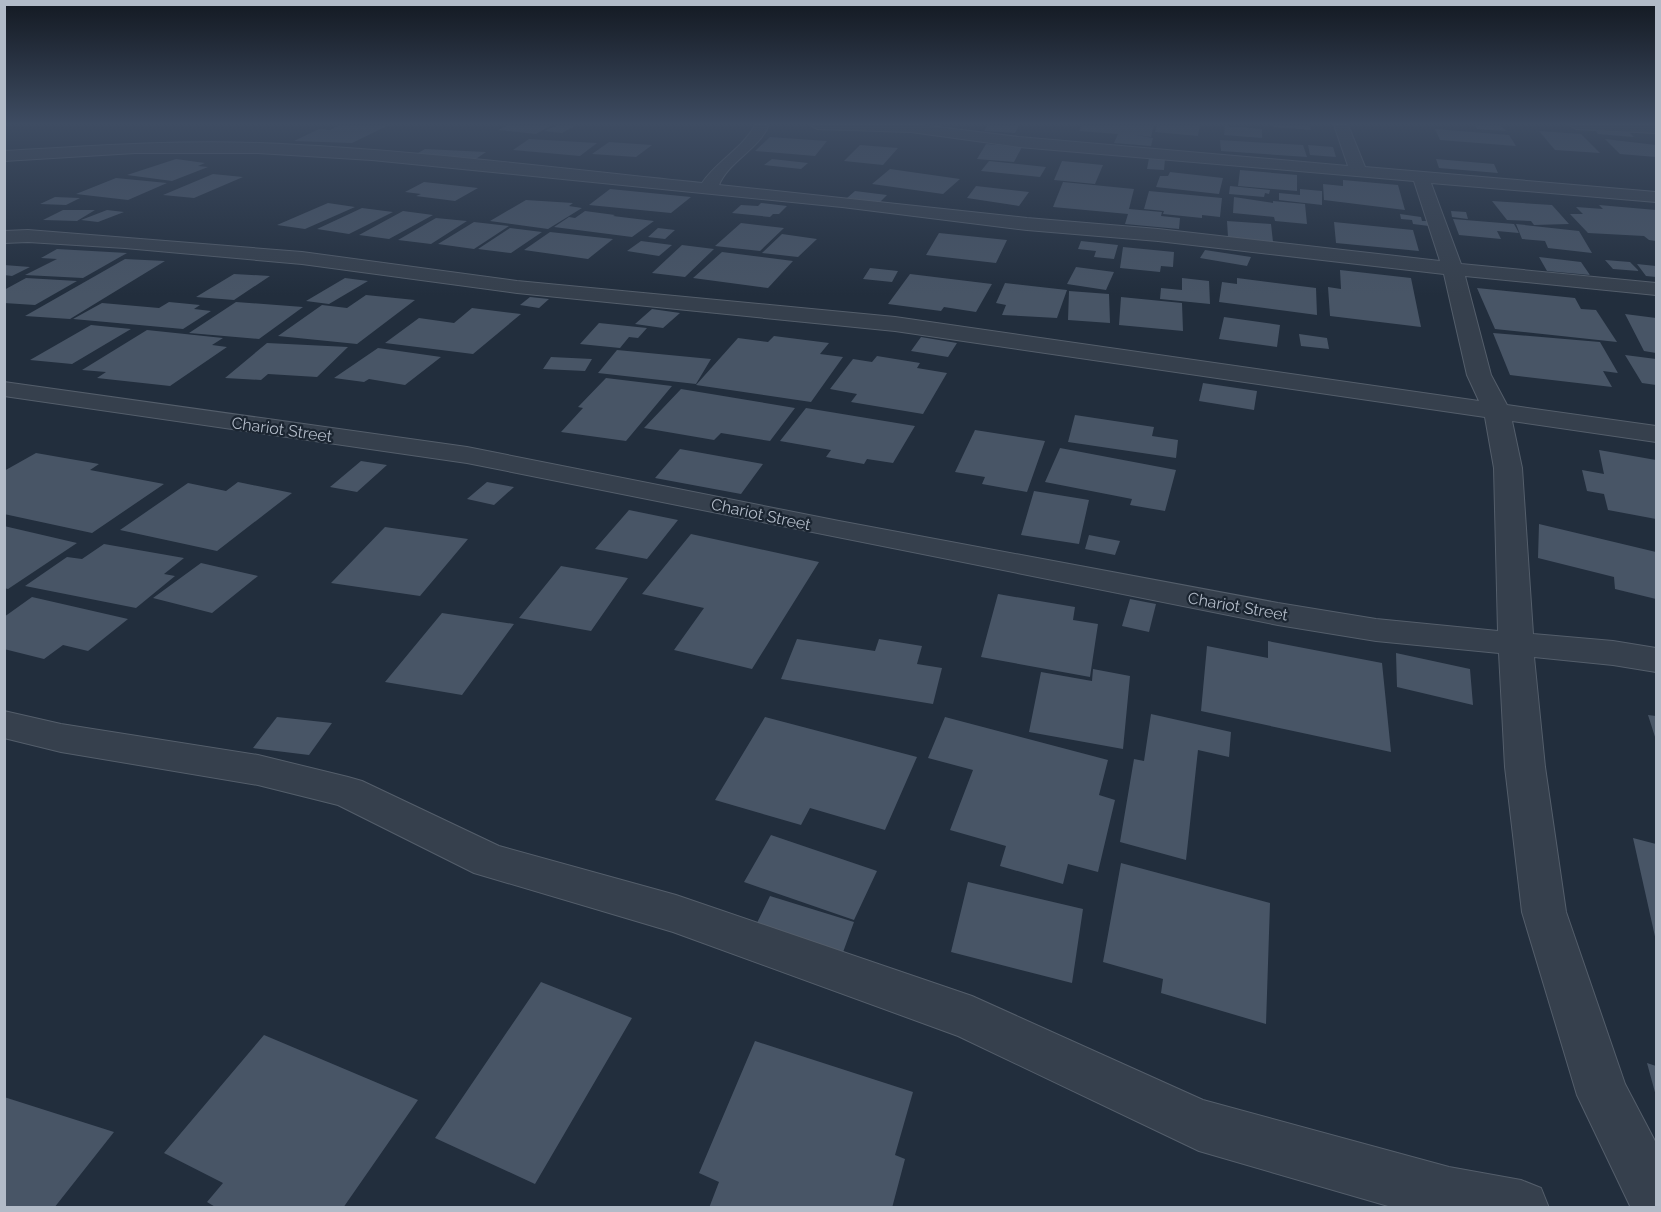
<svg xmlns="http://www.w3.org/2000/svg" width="1661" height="1212" viewBox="0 0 1661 1212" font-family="Raleway,sans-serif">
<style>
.building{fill:#485566}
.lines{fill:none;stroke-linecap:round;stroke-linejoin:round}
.minor-casing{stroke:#545e6b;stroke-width:2}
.minor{fill:#36404d;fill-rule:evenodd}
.labels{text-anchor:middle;stroke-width:4.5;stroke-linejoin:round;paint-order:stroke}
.street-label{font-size:16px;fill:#b2bbc8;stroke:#1b2531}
</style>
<rect width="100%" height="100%" fill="#222e3d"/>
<path class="building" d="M340 125H389L352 143 294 141 319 129 330 130Z
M509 125H552L536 134 498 130Z
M558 125H565L575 126 562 133 544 131Z
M988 125H1019L1015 133 984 131Z
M1082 125H1154L1151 137 1136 135 1153 138 1151 146 1114 143 1118 134 1079 131Z
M1157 125H1200L1198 136 1155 132Z
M1274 125H1310L1311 130 1274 127Z
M1474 125H1501L1506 131 1477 129Z
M1225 126 1262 129V138L1224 135Z
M1435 129 1509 135 1516 146 1440 140Z
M1594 129 1629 132 1634 137 1598 134Z
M1539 131 1581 134 1600 153 1555 150Z
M770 137 827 141 815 156 755 151Z
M529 139 597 143 580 156 513 150Z
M1605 139 1656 145V157L1620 154Z
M1220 140 1303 145 1307 157 1221 151Z
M609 142 652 145 636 157 592 154Z
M986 144 1022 147 1014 162 977 159Z
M860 145 898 148 883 165 844 161Z
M1308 145 1333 147 1336 157 1310 155Z
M425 149 486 152 473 161 411 157Z
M1149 158 1165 159 1164 170 1147 169Z
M176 159 205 163 198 166 208 167 172 181 127 175Z
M772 159 808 163 801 169 764 165Z
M1436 159 1494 164 1498 173 1439 168Z
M989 161 1046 167 1040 177 981 171Z
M1062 161 1103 165 1095 184 1054 180Z
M890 169 960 179 943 194 872 184Z
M1240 170 1297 175V191L1238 186Z
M1170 172 1223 178 1219 194 1156 187 1160 176H1168Z
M213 174 243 177 194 198 163 195Z
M116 178 167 183 128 200 76 194Z
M1343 180 1398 185 1405 210 1324 200 1323 184 1343 186Z
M424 182 478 188 455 201 416 196 421 194 405 192Z
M1063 182 1134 189 1129 209 1162 212 1161 216 1180 218 1179 229 1125 224 1128 214 1053 207Z
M976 186 1029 192 1019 206 967 198Z
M1230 186 1270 190 1269 194 1265 193 1264 197 1229 194Z
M610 189 691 197 671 213 589 205Z
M1300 189 1322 191V205L1279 200V193L1300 195Z
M855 191 887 195 880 202 847 198Z
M1149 191 1222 198 1220 217 1202 215V218L1163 214 1164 211 1144 209Z
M55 197 80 198 66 205 40 204Z
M1234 197 1273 203V201L1305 204 1307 224 1275 221 1274 217 1233 213Z
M526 200 573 203 569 206 582 208 548 229 490 221Z
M1492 201 1552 205 1569 224 1534 225 1531 221 1507 220Z
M328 203 355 207 305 229 277 225Z
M761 203 787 206 779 214H773L770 217 732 213 741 205 758 206Z
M1599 205 1656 210V241L1649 240 1644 236 1588 233 1570 214H1583L1576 207 1603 209Z
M362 208 393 212 349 234 317 229Z
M63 210H95L77 221 43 220Z
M107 210 124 212 98 222 81 220Z
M403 211 433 215 389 239 359 235Z
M585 211 615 215 613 216 654 221 632 237 554 227 569 217 575 218Z
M1451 211 1466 212 1468 219 1452 217Z
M1400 214 1421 217 1422 221H1428L1429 226 1413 224 1412 220 1401 219Z
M436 218 467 221 431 244 398 240Z
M1453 219 1514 224 1519 233 1497 231 1501 239 1459 235Z
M1227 221 1271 224 1273 242 1228 237Z
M474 222 509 226 474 249 438 244Z
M1334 222 1413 230 1419 251 1336 243Z
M741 223 784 228 760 251 715 246Z
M1516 224 1579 231 1592 253 1548 248 1545 241 1522 239Z
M510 228 542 232 511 253 478 249Z
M658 228 675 230 665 239 648 237Z
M550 232 613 239 588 259 524 250Z
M939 233 1007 240 996 263 926 255Z
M782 234 817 239 798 257 762 253Z
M641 241 672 245 659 256 627 251Z
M1081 241 1118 245 1114 259 1094 257 1096 251 1078 249Z
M682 245 714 249 685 277 652 273Z
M1123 247 1174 252 1173 267 1161 266 1160 272 1120 268Z
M57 249 127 253 83 278 25 275 57 259 41 258Z
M1205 250 1251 257 1247 266 1200 258Z
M722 252 793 261 768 288 693 278Z
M1539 257 1581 262 1590 275 1547 271Z
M125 259 165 261 70 319 25 316Z
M1605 260 1630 262 1639 271 1613 269Z
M1637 264 1656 266V277L1646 276Z
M4 265 30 267 12 276 4 275Z
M1076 267 1114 272 1106 290 1067 284Z
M870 268 898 271 892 282 863 279Z
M1340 270 1411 278 1421 327 1330 316 1328 287 1341 289Z
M234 274 270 276 234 300 196 297Z
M910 274 992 284 976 312 944 307 941 311 888 304Z
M26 278 77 281 35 305 4 303V290Z
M345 278 368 281 329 304 306 301Z
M1182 278 1209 281 1210 304 1160 299 1161 288 1182 290Z
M1237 278 1316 288 1317 315 1219 302 1222 282 1237 284Z
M1005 283 1067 290 1057 318 1002 315 1006 305 996 303Z
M1477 288 1575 298 1581 309 1596 310 1617 342 1495 329Z
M1069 291 1109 294 1110 323 1068 320Z
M366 295 415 300 357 344 278 336 322 305 347 308Z
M530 297 549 299 539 308 520 305Z
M1121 297 1182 303 1183 331 1119 325Z
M169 302 200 305 194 309 211 311 183 329 73 319 102 303 159 308Z
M236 302 303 307 259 339 189 333Z
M472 308 521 314 473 354 385 343 419 318 454 323Z
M652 309 680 313 663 328 635 324Z
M1625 314 1656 318V353L1644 351Z
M1224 317 1280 325 1277 347 1219 339Z
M599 323 647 328 638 338 629 337 620 348 580 344Z
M91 325 131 329 72 364 30 360Z
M147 330 223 338 212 345 227 347 170 386 97 378 106 372 82 370Z
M1493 333 1600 342 1618 373 1603 371 1612 387 1510 375Z
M1299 334 1327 338 1329 349 1301 346Z
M774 336 829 343 820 354 843 357 811 402 696 385 738 338 768 342Z
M921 337 957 343 948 357 911 351Z
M267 343 348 347 317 377 268 374 261 380 225 378Z
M378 348 441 357 405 385 369 379 364 382 334 378Z
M617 350 711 359 696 384 598 373Z
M1625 355 1656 359V385L1642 383Z
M877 356 920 363 917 368 947 373 923 414 851 402 857 394 830 389 853 359 872 362Z
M551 357 592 359 585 371 543 369Z
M606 378 672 386 626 441 561 432 583 408 578 407Z
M1203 383 1257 391 1254 410 1199 401Z
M681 389 795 408 770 441 721 433 714 440 644 428Z
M806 408 915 426 893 463 867 459 864 464 826 457 831 450 780 441Z
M1075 415 1154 427 1152 436 1178 440 1176 458 1068 442Z
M975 430 1045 441 1027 492 982 484 985 477 955 472Z
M1060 448 1176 470 1165 511 1130 505 1132 499 1045 482Z
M680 449 763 464 741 494 655 478Z
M1599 450 1656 460V519L1608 510 1604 494 1587 491 1582 470 1604 474Z
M36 453 99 464 90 470 164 484 92 533 4 514V471Z
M361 461 387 465 357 492 330 487Z
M238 482 292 493 217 551 120 530 188 483 226 491Z
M487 482 514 487 494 505 467 499Z
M1034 491 1089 500 1079 544 1021 535Z
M629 510 678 520 647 559 595 549Z
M1539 524 1656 552V599L1615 589 1614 577 1538 558Z
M4 526 77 543 8 589 4 588Z
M385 527 468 539 420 596 331 583Z
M691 534 819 562 752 669 674 650 704 608 642 594Z
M1089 535 1120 541 1115 555 1085 549Z
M104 544 184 558 164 574 175 576 136 608 25 586 67 557 82 559Z
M201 563 258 576 212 613 153 598Z
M561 566 628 578 591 631 519 618Z
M998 594 1075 607 1073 620 1098 624 1090 677 981 657Z
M32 597 128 619 88 651 63 645 44 659 4 649V617Z
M1130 599 1156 604 1149 632 1122 626Z
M442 613 514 624 462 695 385 682Z
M797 639 875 651 879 639 922 646 917 664 942 668 933 704 781 679Z
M1268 641 1382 663 1391 752 1201 711 1207 646 1268 658Z
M1396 653 1470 669 1473 705 1397 687Z
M1093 669 1130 676 1123 749 1029 732 1041 672 1092 681Z
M1151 714 1231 732 1229 757 1198 750 1186 860 1120 842 1134 759 1144 761Z
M1648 715 1656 716V740Z
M277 717 332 723 309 755 253 748Z
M765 717 917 757 885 830 810 808 801 825 715 800Z
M945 717 1108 760 1099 795 1115 800 1098 872 1068 864 1063 884 1000 866 1006 846 950 830 973 770 928 758Z
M771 835 877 871 854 920 744 882Z
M1633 838 1656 844V941Z
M1121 863 1270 903 1266 1024 1161 993 1163 979 1103 962Z
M968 882 1083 909 1072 983 951 952Z
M770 896 854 922 842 955 755 927Z
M541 982 632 1018 535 1184 435 1138Z
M264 1035 418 1100 343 1208H217L207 1202 223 1183 164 1153Z
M755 1041 913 1092 895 1155 905 1159 892 1208H709L719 1182 699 1173Z
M1647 1063 1656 1066V1096Z
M4 1097 114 1132 54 1208H4Z"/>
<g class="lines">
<defs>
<path id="minor" d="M755 125H769C758 150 729 161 719 185L1027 218 1158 229 1440 261 1414 181 1019 147 911 132 817 129 810 125H921L1019 137 1348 166 1334 125H1348L1365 167 1656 192V202L1431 183 1461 264 1656 283V295L1465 276 1491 375 1507 405 1656 426V442L1512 421 1522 468 1533 634 1613 641 1656 648V672L1613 665 1534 657 1545 767 1566 912 1625 1084 1656 1143V1208H1631L1577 1095 1522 912 1505 767 1499 653 1376 641 1278 625 467 463 4 396V382L467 447 839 521 1278 603 1376 619 1498 631 1494 468 1485 417 895 331 517 293 302 264 125 248 28 242 4 243V231L28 230 302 252 517 281 895 317 1479 401 1467 375 1444 274 1158 241 1027 230 842 207 372 160 258 153H135L4 161V151C89 146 174 140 259 143 407 149 555 168 702 183 717 161 743 148 755 125Z
M1569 125H1656V133L1576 129Z
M4 711 61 724 258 755 348 777 362 781 499 846 676 895 972 996 1203 1100 1449 1167 1521 1180 1541 1188 1549 1208H1395L1199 1151 958 1036 673 932 474 873 338 805 258 785 61 752 4 738Z"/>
</defs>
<use href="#minor" class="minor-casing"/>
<use href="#minor" class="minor"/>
</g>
<linearGradient id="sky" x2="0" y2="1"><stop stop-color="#131922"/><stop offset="0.42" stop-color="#3e4c62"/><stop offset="1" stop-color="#3e4c62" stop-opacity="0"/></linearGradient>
<rect width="1661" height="295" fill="url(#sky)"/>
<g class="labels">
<g class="street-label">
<text transform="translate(282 429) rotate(8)" y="6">Chariot Street</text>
<text transform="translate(761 514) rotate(12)" y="6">Chariot Street</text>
<text transform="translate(1238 606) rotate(10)" y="6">Chariot Street</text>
</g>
</g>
<rect width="1661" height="1212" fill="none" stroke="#b2bbc8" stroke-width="12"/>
</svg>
